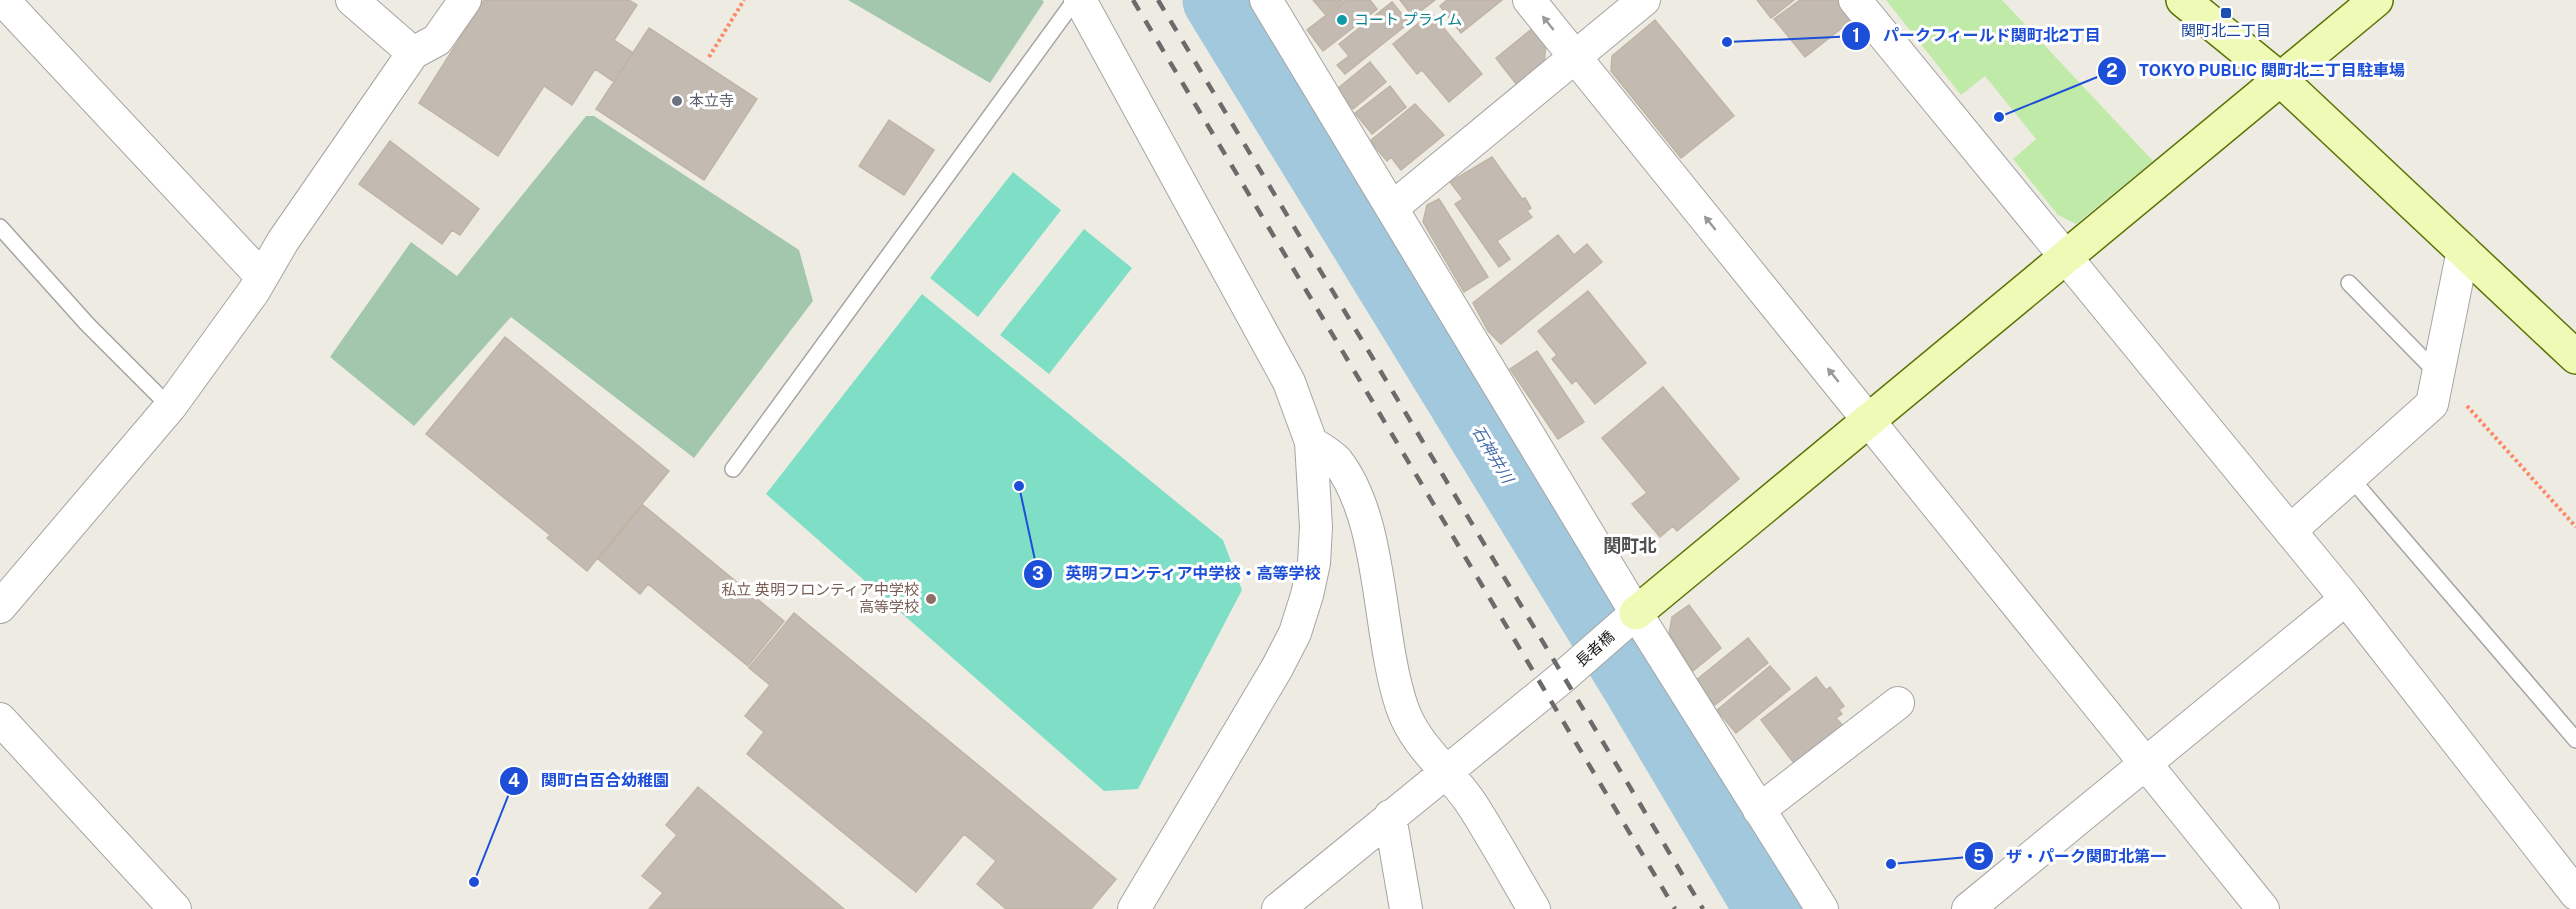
<svg xmlns="http://www.w3.org/2000/svg" width="2576" height="909" viewBox="0 0 2576 909" font-family="'Public Sans','Noto Sans JP',sans-serif">
<style>
.grass{fill:#c0eaa7}
.cemetery{fill:#a3c7ad}
.pitch{fill:#7fdfc6}
.lines{fill:none;stroke-linecap:round;stroke-linejoin:round}
.river{stroke:#a2c8dd;stroke-width:69}
.building{fill:#c3bbb2;stroke:#c0b4a5;stroke-width:1.5}
.lane-casing{stroke:#a4a4a4;stroke-width:18}
.street-casing{stroke:#a4a4a4;stroke-width:34}
.secondary-casing{stroke:#5a7403;stroke-width:36}
.path{stroke:#fb8866;stroke-width:4;stroke-dasharray:3 3;stroke-linecap:butt}
.lane{stroke:#fff;stroke-width:15}
.street{stroke:#fff;stroke-width:32}
.secondary{stroke:#eefab5;stroke-width:33}
.rail{stroke:#6b6b6b;stroke-width:4.5;stroke-dasharray:12 12;stroke-linecap:butt}
.oneway{fill:#999}
.transit-dot{fill:#1a4fb4;stroke:#fff;stroke-width:2}
.culture-dot{fill:#0f9aa8;stroke:#fff;stroke-width:2}
.worship-dot{fill:#6b7280;stroke:#fff;stroke-width:2}
.education-dot{fill:#8d6e63;stroke:#fff;stroke-width:2}
.labels{text-anchor:middle;stroke-width:6;stroke-linejoin:round;paint-order:stroke}
.culture-label{font-size:15px;fill:#0d838f;stroke:#fff;text-anchor:start}
.transit-label{font-size:15px;fill:#164399;stroke:#fff}
.worship-label{font-size:15px;fill:#5b616d;stroke:#fff;text-anchor:start}
.education-label{font-size:15px;fill:#785e54;stroke:#fff;text-anchor:end}
.street-label{font-size:15px;fill:#1d1d1d;stroke:#fff}
.water-label{font-size:16px;font-style:italic;fill:#486ead;stroke:#fff}
.quarter-label{font-size:18px;font-weight:bold;fill:#505050;stroke:#fff}
.leader{fill:none;stroke:#1d4ed8;stroke-width:2}
.callout-dot{fill:#1d4ed8;stroke:#fff;stroke-width:2}
.mark-label{font-size:18px;text-anchor:middle;font-weight:bold;fill:#fff}
.callout-label{font-size:16px;text-anchor:middle;font-weight:bold;fill:#1d4ed8;stroke:#fff;stroke-width:6;stroke-linejoin:round;paint-order:stroke}
</style>
<rect width="100%" height="100%" fill="#eeece2"/>
<path class="grass" d="M1886 0H2002L2153 161 2076 224 2058 215 2013 159 2036 139 1985 76 1961 95Z"/>
<path class="cemetery" d="M848 0H1042L1044 2 990 83Z
M586 116H594L799 250 813 301 694 458 511 317 414 426 330 357 411 242 457 276Z"/>
<path class="pitch" d="M1013 172 1061 210 978 317 930 278Z
M1084 229 1132 268 1049 374 1000 335Z
M922 294 1223 540 1242 590 1138 789 1104 791 766 494Z"/>
<g class="lines">
<path class="river" d="M1217 0 1634 681 1769 909"/>
</g>
<path class="building" d="M484 0H629L637 5 614 40 633 53 614 82 595 69 572 105 544 86 498 156 419 103Z
M1313 0H1343L1325 14Z
M1346 0H1370L1377 9 1323 51 1307 30Z
M1400 0H1435L1413 17Z
M1447 0H1502L1461 33 1440 6Z
M1757 0H1794L1771 18Z
M1800 0H1842L1856 17 1805 57 1774 19Z
M1392 2 1409 23 1345 74 1337 65 1349 56 1339 44Z
M1431 13 1482 74 1449 102 1422 70 1417 74 1393 44Z
M1655 20 1734 116 1681 158 1611 71 1612 56Z
M649 28 757 99 704 180 596 109Z
M1533 28 1546 44 1544 64 1517 85 1496 58Z
M1370 62 1386 82 1353 109 1337 89Z
M1390 86 1406 107 1372 134 1355 113Z
M1415 104 1444 135 1401 170 1391 157 1387 161 1370 141Z
M889 120 934 150 904 195 859 166Z
M390 141 479 209 460 235 452 230 442 244 359 184Z
M1492 157 1522 199 1525 198 1531 208 1527 211 1532 217 1497 241 1510 259 1499 267 1455 204 1463 199 1450 182Z
M1439 199 1488 277 1464 292 1423 222 1427 205Z
M1558 235 1574 255 1587 244 1602 262 1501 344 1488 331 1473 303Z
M1588 291 1646 363 1595 404 1576 380 1572 384 1552 359 1557 355 1538 331Z
M505 337 669 471 587 571 547 538 550 535 426 434Z
M1537 351 1584 422 1558 439 1510 369Z
M1663 387 1739 479 1677 531 1673 526 1660 537 1632 504 1647 493 1602 438Z
M643 505 784 621 748 666 648 584 640 594 598 559Z
M1689 605 1721 648 1693 671 1669 634 1672 617Z
M794 613 1116 879 1091 909H1006L977 884 996 861 964 834 916 892 747 754 764 732 745 716 770 685 749 668Z
M1748 638 1768 663 1715 705 1695 681Z
M1770 666 1790 689 1736 733 1717 710Z
M1816 677 1826 690 1830 687 1844 706 1839 710 1842 714 1836 718 1844 727 1797 767 1761 720Z
M698 787 844 909H649L663 893 642 876 677 835 666 825Z"/>
<g class="lines">
<defs>
<path id="lane" d="M0 227 88 325 170 407
M2349 283 2438 374
M733 469 1075 0
M2350 477 2576 740"/>
<path id="street" d="M3 0 262 277
M352 0 413 53
M1080 0 1289 382 1311 442 1316 527 1314 563 1307 595 1295 633 1277 668 1134 909
M1266 0 1636 613 1822 909
M1529 0 2263 909
M1855 0 2346 599 2576 894
M1392 208 1644 0
M1311 442C1319 448 1331 454 1337 461 1384 521 1377 634 1402 707 1415 746 1448 769 1471 803 1493 837 1513 874 1534 909
M2290 531 2432 404 2463 250
M0 607 170 407 254 291 283 241 413 53 437 40 465 0
M0 719 175 909
M1759 810 1898 703
M1390 816 1406 909
M1278 909 1564 676 1636 613
M1968 909 2346 599"/>
<path id="secondary" d="M2183 0 2280 79 2576 357
M1636 613 2376 0"/>
</defs>
<use href="#lane" class="lane-casing"/>
<use href="#street" class="street-casing"/>
<use href="#secondary" class="secondary-casing"/>
<path class="path" d="M709 57 744 0
M2467 406 2576 527"/>
<use href="#lane" class="lane"/>
<use href="#street" class="street"/>
<use href="#secondary" class="secondary"/>
<path class="rail" d="M1133 0 1675 909
M1158 0 1703 909"/>
</g>
<defs><path id="oneway-solid" d="M-6-.8H1V-3.2L6.5 0L1 3.2V.8H-6Z" transform="scale(1.5)"/></defs>
<g class="oneway">
<use href="#oneway-solid" transform="translate(1548 23) rotate(-129)"/>
<use href="#oneway-solid" transform="translate(1710 223) rotate(-129)"/>
<use href="#oneway-solid" transform="translate(1833 375) rotate(-129)"/>
</g>
<rect class="transit-dot" x="2220" y="7" width="12" height="12" rx="3"/>
<circle class="culture-dot" cx="1342" cy="20" r="6"/>
<circle class="worship-dot" cx="677" cy="101" r="6"/>
<circle class="education-dot" cx="931" cy="599" r="6"/>
<g class="labels">
<g class="culture-label">
<text x="1354" y="25">コート プライム</text>
</g>
<g class="transit-label">
<text x="2226" y="36">関町北二丁目</text>
</g>
<g class="worship-label">
<text x="689" y="106">本立寺</text>
</g>
<g class="education-label">
<text x="919" y="595">私立 英明フロンティア中学校<tspan x="919" dy="17">高等学校</tspan></text>
</g>
<g class="street-label">
<text transform="translate(1595 649) rotate(-41)" y="5">長者橋</text>
</g>
<g class="water-label">
<text transform="translate(1493 454) rotate(59)" y="6">石神井川</text>
</g>
<g class="quarter-label">
<text x="1630" y="552">関町北</text>
</g>
</g>
<path class="leader" d="M1727 42L1856 36M1999 117L2112 71M1019 486L1038 574M474 882L514 781M1891 864L1979 856"/>
<g class="callout-dot">
<circle cx="1727" cy="42" r="6"/>
<circle cx="1999" cy="117" r="6"/>
<circle cx="1019" cy="486" r="6"/>
<circle cx="474" cy="882" r="6"/>
<circle cx="1891" cy="864" r="6"/>
<circle cx="1856" cy="36" r="15"/>
<circle cx="2112" cy="71" r="15"/>
<circle cx="1038" cy="574" r="15"/>
<circle cx="514" cy="781" r="15"/>
<circle cx="1979" cy="856" r="15"/>
</g>
<g class="mark-label">
<text x="1856" y="42">1</text>
<text x="2112" y="77">2</text>
<text x="1038" y="580">3</text>
<text x="514" y="787">4</text>
<text x="1979" y="863">5</text>
</g>
<g class="callout-label">
<text x="1992" y="41">パークフィールド関町北2丁目</text>
<text x="2272" y="76">TOKYO PUBLIC 関町北二丁目駐車場</text>
<text x="1193" y="579">英明フロンティア中学校・高等学校</text>
<text x="605" y="786">関町白百合幼稚園</text>
<text x="2086" y="862">ザ・パーク関町北第一</text>
</g>
</svg>
